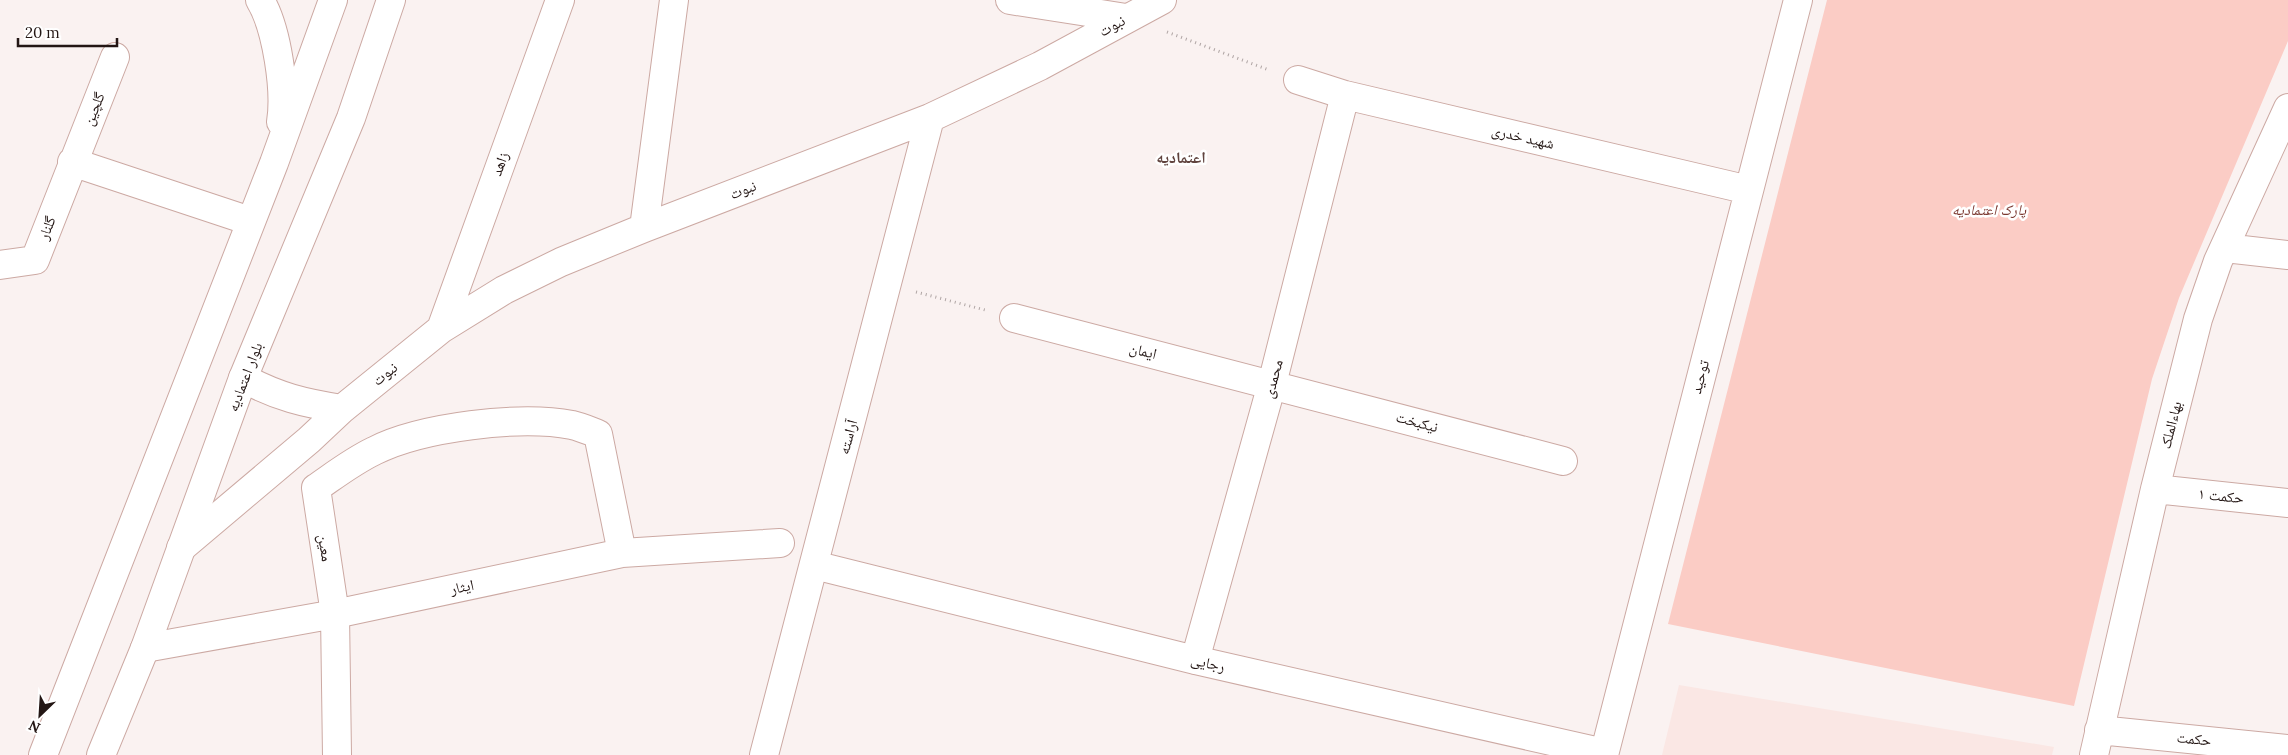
<svg xmlns="http://www.w3.org/2000/svg" width="2288" height="755" viewBox="0 0 2288 755" font-family="Lora,'Noto Naskh Arabic',serif">
<style>
.built{fill:#fae7e4}
.green{fill:#fbccc5}
.lines{fill:none;stroke-linecap:round;stroke-linejoin:round}
.street-casing{stroke:#cca9a3;stroke-width:30}
.secondary-casing{stroke:#cca9a3;stroke-width:30}
.path{stroke:#afa5a4;stroke-width:3;stroke-dasharray:1 4;stroke-linecap:butt}
.street{stroke:#fff;stroke-width:28}
.secondary{stroke:#fff;stroke-width:28}
.labels{text-anchor:middle;stroke-width:5;stroke-linejoin:round;paint-order:stroke}
.street-label{font-size:15px;fill:#231614;stroke:#fff}
.park-label{font-size:15px;font-style:italic;fill:#7b3830;stroke:#fff}
.neighbourhood-label{font-size:16px;font-weight:bold;fill:#60433e;stroke:#fff}
</style>
<rect width="100%" height="100%" fill="#faf2f1"/>
<path class="built" d="M1679 685 2054 747 2052 755H1662Z"/>
<path class="green" d="M1827 0H2288V41L2179 298 2152 379 2074 706 1668 624Z"/>
<g class="lines">
<defs>
<path id="street" d="M1010 0 1126 18
M1298 80 1345 95 1749 190
M72 162 250 221
M644 228 674 0
M2225 248 2288 255
M0 265 35 260 115 57
M1014 318 1563 461
M441 329 560 0
M243 378C278 397 304 403 342 409
M2155 489 2288 503
M181 548 309 440 342 409 441 329 504 290 561 262 644 228 930 118 1040 66 1162 0
M814 565 1195 660 1604 753
M145 648 335 614 622 553 780 543
M1195 660 1272 384 1345 95
M2099 730 2288 749
M337 755 335 614 316 488C335 475 353 461 374 451 421 427 520 415 572 425 581 427 590 431 598 434L622 553
M764 755 930 118
M1604 755 1798 0
M2094 755 2155 489 2198 319 2218 261 2288 108"/>
<path id="secondary" d="M260 0C277 28 286 91 281 122
M43 755 274 163 333 0
M101 755 145 648 243 378 351 118 391 0"/>
</defs>
<use href="#street" class="street-casing"/>
<use href="#secondary" class="secondary-casing"/>
<path class="path" d="M1167 32 1269 70
M916 292 985 310"/>
<use href="#street" class="street"/>
<use href="#secondary" class="secondary"/>
</g>
<g class="labels">
<g class="street-label">
<text transform="translate(1112 26) rotate(-29)" y="5">نبوت</text>
<text transform="translate(94 109) rotate(-68)" y="5">گلچین</text>
<text transform="translate(1523 137) rotate(13)" y="5">شهید خدری</text>
<text transform="translate(500 164) rotate(-70)" y="5">زاهد</text>
<text transform="translate(743 190) rotate(-21)" y="5">نبوت</text>
<text transform="translate(47 228) rotate(-69)" y="5">گلنار</text>
<text transform="translate(1143 351) rotate(14)" y="5">ایمان</text>
<text transform="translate(385 374) rotate(-39)" y="5">نبوت</text>
<text transform="translate(245 377) rotate(-69)" y="5">بلوار اعتمادیه</text>
<text transform="translate(1700 377) rotate(-75)" y="5">توحید</text>
<text transform="translate(1273 379) rotate(-75)" y="5">محمدی</text>
<text transform="translate(1417 422) rotate(15)" y="5">نیکبخت</text>
<text transform="translate(2171 425) rotate(-76)" y="5">بهاءالملک</text>
<text transform="translate(848 437) rotate(-75)" y="5">آراسته</text>
<text transform="translate(2221 496) rotate(6)" y="5">حکمت ۱</text>
<text transform="translate(325 548) rotate(81)" y="5">معین</text>
<text transform="translate(462 587) rotate(-12)" y="5">ایثار</text>
<text transform="translate(1208 663) rotate(13)" y="5">رجایی</text>
<text transform="translate(2194 739) rotate(6)" y="5">حکمت</text>
</g>
<g class="park-label">
<text x="1989" y="215">پارک اعتمادیه</text>
</g>
<g class="neighbourhood-label">
<text x="1181" y="163">اعتمادیه</text>
</g>
</g>
<g transform="translate(40 715) rotate(205)" stroke="#ffffff" stroke-width="4" paint-order="stroke">
<path d="M0-4L9 19L0 12L-9 19Z" fill="#231614"/>
<text y="-8" font-size="14" font-weight="bold" text-anchor="middle" fill="#231614">N</text>
</g>
<path d="M18 38v8h99v-8" fill="none" stroke="#231614" stroke-width="2.5"/>
<text x="25" y="38" font-size="15" fill="#231614" stroke="#ffffff" stroke-width="4" paint-order="stroke">20 m</text>
</svg>
